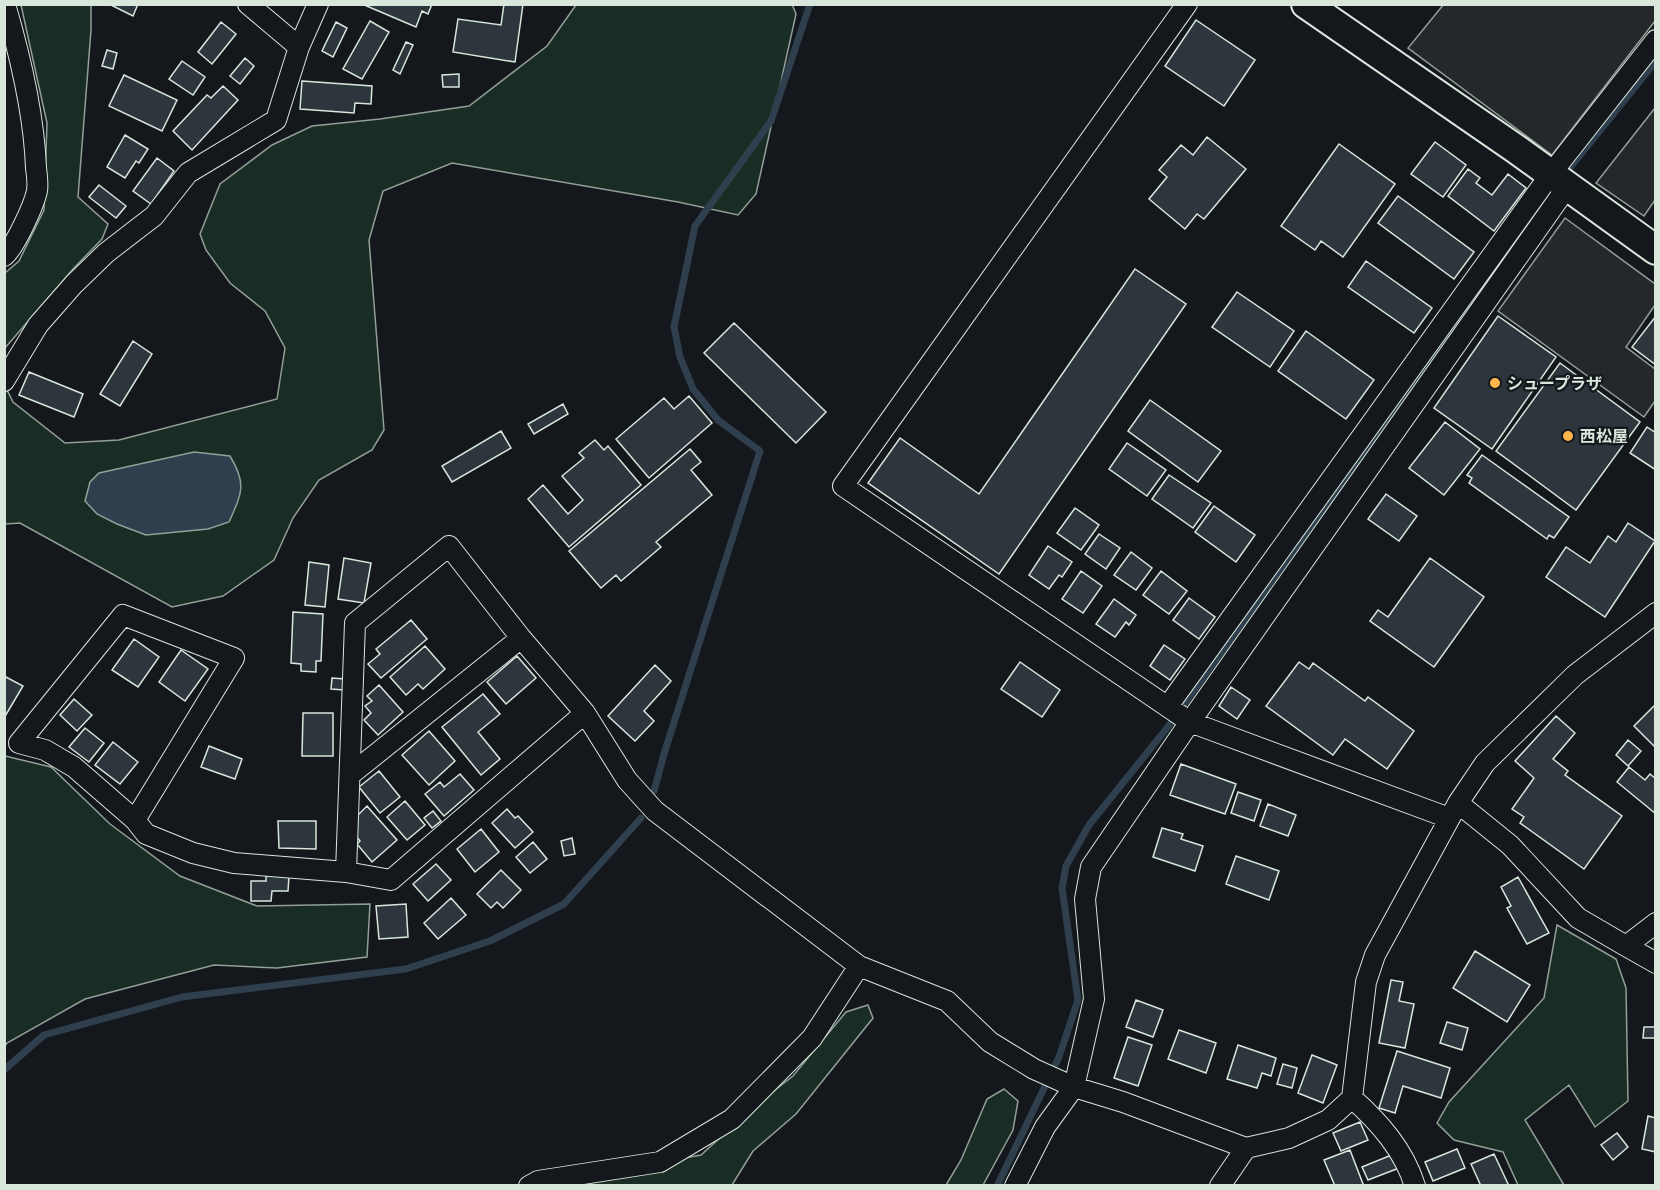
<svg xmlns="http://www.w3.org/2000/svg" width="1660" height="1190" viewBox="0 0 1660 1190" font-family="'Source Sans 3','Noto Sans JP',sans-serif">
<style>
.green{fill:#1a2d24;stroke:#939e99;stroke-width:1.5}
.parking{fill:#24282b;stroke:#939e99;stroke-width:1.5}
.water{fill:#2f3f4d;stroke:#939e99;stroke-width:1.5}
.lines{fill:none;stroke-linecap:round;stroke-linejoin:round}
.stream{stroke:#2f3f4d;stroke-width:7}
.building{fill:#2c363c;stroke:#d8e6dc;stroke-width:1.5}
.street-casing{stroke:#d8e6dc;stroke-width:22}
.secondary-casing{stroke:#d8e6dc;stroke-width:32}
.street{stroke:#14181c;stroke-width:20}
.secondary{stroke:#14181c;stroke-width:28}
.poi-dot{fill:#ffb74d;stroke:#14181c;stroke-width:2}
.labels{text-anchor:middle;stroke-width:4.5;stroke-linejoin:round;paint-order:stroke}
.poi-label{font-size:16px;font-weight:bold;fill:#d8e6dc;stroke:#14181c;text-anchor:start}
</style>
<rect width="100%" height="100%" fill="#14181c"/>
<path class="green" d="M792 4 796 14 756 194 738 215 678 202 452 163 383 191 369 240 384 430 372 450 319 480 293 518 274 560 223 596 172 607 20 523 5 524 4 384 13 402 65 443 119 440 277 399 285 348 265 311 230 283 206 250 200 234 220 184 272 145 312 126 380 119 469 106 547 46 576 5Z
M21 5H91V30L78 197 108 224 102 239 74 268 5 348V273L19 261 44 210 47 123Z
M5 756 51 767 110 824 180 876 257 906 370 904 367 957 277 968 214 965 85 999 7 1043 5 1046Z
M1557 925 1616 959 1626 988 1628 1101 1595 1127 1569 1085 1525 1120 1564 1185H1518L1503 1152 1454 1140 1437 1123 1449 1102 1544 998Z
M868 1005 873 1018 796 1114 753 1151 732 1185 547 1186 554 1181 701 1155 757 1104 793 1076 846 1012Z
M1004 1089 1018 1101 1013 1130 983 1185H946L961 1160 987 1099Z"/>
<path class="parking" d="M1444 4 1655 5V21L1552 155 1408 48Z
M1655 108V200L1644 216 1596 183Z
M1565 218 1655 284V305L1626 347 1655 369V401L1644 417 1498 311Z"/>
<path class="water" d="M194 452 230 456C247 484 242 493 229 522L208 529 146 535 117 524 97 514 85 501 90 482 99 473Z"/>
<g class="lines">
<path class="stream" d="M1564 175 1656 61
M1538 208 1555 186
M654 791 664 754 760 451 718 420 693 389 680 357 674 327 695 226 771 121 810 4
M4 1070 44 1035 182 997 406 969 490 941 564 904 641 818
M997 1186 1059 1057 1078 1000 1062 888 1066 866 1089 825 1167 728 1519 234"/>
</g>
<path class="building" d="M109 4H138L133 16Z
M362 4H432L428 14 422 11 416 27Z
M504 4H523L515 62 453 52 458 19 501 25Z
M1196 20 1255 60 1224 106 1165 66Z
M370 21 389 32 362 79 343 69Z
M221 22 236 34 212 64 198 52Z
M336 22 347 28 333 57 322 51Z
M406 42 413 45 400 74 393 70Z
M107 50 117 53 113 69 102 66Z
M245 58 254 66 240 84 230 76Z
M182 61 205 77 193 95 169 79Z
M459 74V87H443L442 75Z
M124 75 177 100 162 131 109 106Z
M302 81 372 86 371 104 355 103 354 113 300 109Z
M223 86 238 100 192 150 173 131 207 95 211 98Z
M125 135 148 149 139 163 136 161 125 178 107 167Z
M1207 137 1246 169 1204 219 1197 214 1185 229 1149 199 1167 177 1159 170 1181 145 1193 155Z
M1435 142 1466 165 1443 197 1411 174Z
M1339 144 1395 184 1343 257 1321 241 1315 250 1281 226Z
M157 158 174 171 151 204 133 191Z
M1468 169 1480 178 1476 183 1492 195 1508 174 1526 188 1494 231 1448 196Z
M99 185 126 206 116 218 89 197Z
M1398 196 1474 252 1454 279 1378 223Z
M1366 261 1432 308 1414 333 1348 287Z
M1135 269 1186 304 999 574 868 483 900 438 979 494Z
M1237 292 1294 331 1270 367 1212 327Z
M1498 316 1556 357 1492 449 1434 408Z
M1656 316V365L1632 347Z
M734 323 826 412 796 443 704 353Z
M1306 331 1374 380 1346 419 1278 371Z
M133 341 152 354 120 406 100 394Z
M1560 363 1640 422 1576 510 1496 451Z
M29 372 83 394 74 417 19 395Z
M689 396 712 423 649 478 616 439 664 398 674 409Z
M1150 400 1221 451 1198 482 1128 431Z
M563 404 568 414 534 434 528 424Z
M1445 422 1480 449 1444 495 1409 468Z
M1647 427 1656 433V470L1630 453Z
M501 431 511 448 452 482 442 466Z
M595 440 604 450 608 446 641 485 569 547 528 499 543 485 568 514 583 500 562 476 584 458 579 453Z
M1127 443 1166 470 1147 496 1109 469Z
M690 449 701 462 691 470 712 495 656 542 661 547 621 581 616 575 601 588 569 551Z
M1482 455 1569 517 1554 538 1549 535 1547 539 1469 483 1472 478 1467 475Z
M1169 475 1211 503 1193 528 1152 499Z
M1386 494 1417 516 1399 541 1368 519Z
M1214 506 1255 535 1236 562 1195 532Z
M1075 508 1099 525 1081 550 1057 533Z
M1628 523 1655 541 1605 617 1546 577 1566 547 1590 563 1608 536 1616 542Z
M1099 534 1120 548 1106 569 1085 554Z
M1048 546 1072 562 1062 577 1059 575 1049 589 1029 575Z
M1131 552 1152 568 1136 590 1114 575Z
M344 558 371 563 364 603 338 599Z
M1430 558 1484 597 1434 667 1370 621 1378 610 1388 617Z
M309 562 329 565 325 607 305 605Z
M1081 571 1102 586 1083 613 1062 599Z
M1161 571 1187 591 1169 614 1143 595Z
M1189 598 1215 617 1199 639 1173 620Z
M1114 599 1136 615 1129 625 1126 622 1115 637 1096 624Z
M293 612 323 614 321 661H316V672L301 671V664L291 663Z
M411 620 427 639 381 678 368 664 380 654 376 649Z
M134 639 159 657 138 687 112 670Z
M1164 645 1185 659 1170 680 1150 666Z
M425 646 445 669 423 689 418 684 406 695 390 677Z
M181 650 208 669 185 701 159 682Z
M517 656 536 678 506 704 487 682Z
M1020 662 1060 690 1042 717 1001 689Z
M1299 662 1309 669 1313 663 1365 701 1368 697 1414 731 1387 769 1345 739 1333 755 1266 706Z
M655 665 671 681 644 711 654 721 635 741 608 716Z
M4 676 23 686 4 718Z
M332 678 345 679 344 690 331 689Z
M379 685 403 712 378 735 364 720 371 713 365 706 372 701 367 696Z
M1231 687 1250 700 1237 719 1219 706Z
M483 694 500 714 478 732 500 759 481 775 442 727Z
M74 699 92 715 77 731 60 715Z
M1656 704V748L1634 726Z
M303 713H333V756H302Z
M1556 716 1575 733 1553 759 1568 771 1565 775 1622 816 1584 869 1520 823 1524 817 1512 809 1534 778 1515 761Z
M85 728 104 743 89 762 69 747Z
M429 731 455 761 429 785 402 755Z
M1628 740 1641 751 1628 766 1616 755Z
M113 742 138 762 120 784 95 765Z
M209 746 242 759 235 779 201 767Z
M1181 764 1236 784 1225 814 1170 795Z
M1629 767 1645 780 1650 774 1656 779V814L1617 782Z
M379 771 400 797 380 813 359 787Z
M460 774 474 790 444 816 425 794 440 782 444 787Z
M1238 792 1261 800 1254 821 1231 813Z
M405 801 425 825 407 840 387 817Z
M1268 804 1296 815 1288 836 1260 826Z
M367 806 397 840 372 862 357 844 360 841 356 836 358 815Z
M507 809 515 818 518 816 533 832 515 848 492 823Z
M433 811 441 821 432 828 424 818Z
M278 821H316V849L279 848Z
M1162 828 1183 834 1181 839 1203 846 1195 871 1153 857Z
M481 829 499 852 475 872 457 849Z
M572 838 575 854 564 856 561 841Z
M533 842 547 859 530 873 516 857Z
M1236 856 1279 871 1269 900 1226 884Z
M436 864 451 880 428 901 413 884Z
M501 870 521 890 503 908 497 902 491 908 477 894Z
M266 876H289L288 891H272L271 901H251V881H266Z
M1518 877 1549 933 1527 944 1507 908 1511 906 1501 887Z
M451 898 466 915 438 939 424 923Z
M406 904 408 937 379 939 376 906Z
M1475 951 1530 985 1507 1022 1453 988Z
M1391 980 1403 982 1399 1001 1414 1004 1405 1048 1379 1043Z
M1136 1000 1163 1010 1153 1037 1126 1027Z
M1447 1022 1468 1028 1462 1050 1440 1043Z
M1644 1027H1656V1038H1643Z
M1179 1030 1216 1043 1206 1073 1168 1059Z
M1128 1037 1152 1045 1138 1086 1114 1078Z
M1238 1045 1276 1058 1271 1076 1262 1073 1257 1088 1227 1079Z
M1397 1051 1450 1068 1441 1098 1403 1086 1395 1113 1379 1108Z
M1312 1055 1337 1065 1323 1103 1298 1093Z
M1283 1064 1297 1068 1292 1088 1277 1084Z
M1648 1116 1656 1118V1152L1642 1149Z
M1360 1122 1368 1140 1341 1151 1333 1133Z
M1617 1133 1628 1147 1613 1160 1601 1145Z
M1457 1149 1465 1168 1433 1181 1425 1162Z
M1350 1150 1363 1184 1359 1186H1335L1324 1160Z
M1394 1154 1399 1168 1368 1180 1362 1167Z
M1494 1154 1509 1186H1481L1471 1164Z"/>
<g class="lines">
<defs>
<path id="street" d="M248 4 299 47
M1187 4 843 486 1190 722 1449 818
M4 256C15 247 34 205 37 191 38 184 37 175 36 168 34 115 20 55 5 4
M4 381 38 325 74 284 106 253 154 216 188 173 276 120 299 47 318 4
M1168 706 1550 175 1656 40
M585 713 391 880 346 872 355 623 449 546 521 638 585 713 627 780 655 811 859 966 947 1001 990 1042 1034 1069 1074 1087 1123 1102 1246 1148 1289 1138 1328 1120 1352 1098 1366 982 1375 955 1458 803 1485 763 1575 675 1656 613
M350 775 521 638
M1458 803 1510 845 1578 918 1626 946 1656 923
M135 820 74 767 45 750 19 743 123 615 234 658 135 820 146 834 193 853 234 863 346 872
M1626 946 1656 963
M1352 1098C1379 1122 1404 1150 1415 1186
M529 1186 538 1181 660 1162 732 1119 812 1038 859 966
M1015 1186 1045 1127 1074 1087 1094 999 1085 899 1091 867 1190 722 1567 187
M1220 1186 1246 1148"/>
<path id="secondary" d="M1306 4 1516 149 1656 250"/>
</defs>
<use href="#street" class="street-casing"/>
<use href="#secondary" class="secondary-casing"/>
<use href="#street" class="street"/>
<use href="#secondary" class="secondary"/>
</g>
<g class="poi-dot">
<circle cx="1495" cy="383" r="6"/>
<circle cx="1568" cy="436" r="6"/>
</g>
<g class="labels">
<g class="poi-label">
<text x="1507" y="389">シュープラザ</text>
<text x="1580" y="442">西松屋</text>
</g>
</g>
<rect width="1660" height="1190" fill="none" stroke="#d8e6dc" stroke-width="12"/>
</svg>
